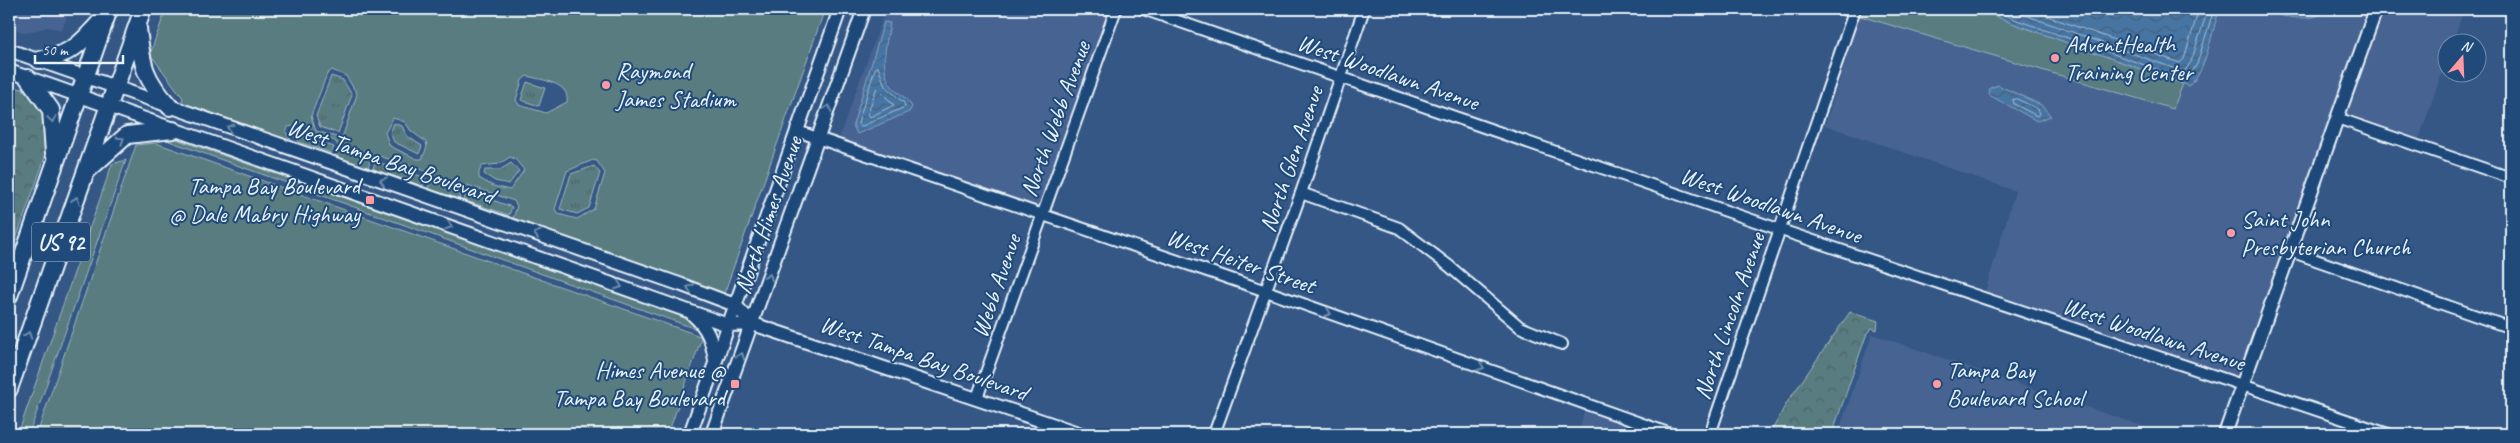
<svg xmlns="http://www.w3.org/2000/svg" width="2520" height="443" viewBox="0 0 2520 443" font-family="Caveat,sans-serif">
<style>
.built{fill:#466391;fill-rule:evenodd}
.grass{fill:url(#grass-tufts);stroke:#a0b6bc}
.forest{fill:url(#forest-crowns);stroke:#a0b6bc}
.green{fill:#587b80;stroke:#a0b6bc;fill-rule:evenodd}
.water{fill:url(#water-waves);stroke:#87a7c5}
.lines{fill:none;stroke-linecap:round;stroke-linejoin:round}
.shore{stroke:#a8bfd6;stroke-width:1}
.minor-casing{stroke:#e8f1f8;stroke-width:14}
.tertiary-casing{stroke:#e8f1f8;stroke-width:16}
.primary-casing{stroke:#e8f1f8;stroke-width:20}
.minor{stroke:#1f4a7a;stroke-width:10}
.tertiary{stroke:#1f4a7a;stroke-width:12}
.primary{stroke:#1f4a7a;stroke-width:16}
.oneway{stroke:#6f8dac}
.poi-dot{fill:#ff9aa2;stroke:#1f4a7a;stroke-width:2}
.labels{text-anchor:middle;stroke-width:4;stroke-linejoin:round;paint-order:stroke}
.shield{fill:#1f4a7a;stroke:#acbfd2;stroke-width:1}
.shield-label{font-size:22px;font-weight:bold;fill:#e8f1f8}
.poi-label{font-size:24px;fill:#e8f1f8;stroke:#1f4a7a;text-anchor:start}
.street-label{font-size:24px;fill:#e8f1f8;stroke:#1f4a7a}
</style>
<defs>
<pattern id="grass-tufts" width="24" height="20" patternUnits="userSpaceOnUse" patternTransform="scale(1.25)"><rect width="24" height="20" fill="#587b80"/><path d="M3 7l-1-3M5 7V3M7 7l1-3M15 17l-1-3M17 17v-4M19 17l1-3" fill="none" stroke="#506468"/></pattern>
<pattern id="forest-crowns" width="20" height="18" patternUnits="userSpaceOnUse" patternTransform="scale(1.25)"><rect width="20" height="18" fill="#587b80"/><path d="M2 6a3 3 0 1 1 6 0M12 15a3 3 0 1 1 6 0" fill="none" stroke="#506468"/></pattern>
<pattern id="water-waves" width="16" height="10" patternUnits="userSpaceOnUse" patternTransform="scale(1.25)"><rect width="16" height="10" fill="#4775a3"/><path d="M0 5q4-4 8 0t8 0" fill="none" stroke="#465e76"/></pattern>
</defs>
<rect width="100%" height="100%" fill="#345786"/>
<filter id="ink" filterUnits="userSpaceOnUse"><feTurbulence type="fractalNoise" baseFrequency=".02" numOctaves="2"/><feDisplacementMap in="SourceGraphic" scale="10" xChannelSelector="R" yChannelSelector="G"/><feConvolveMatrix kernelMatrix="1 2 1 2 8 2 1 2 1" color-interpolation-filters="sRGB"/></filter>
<g filter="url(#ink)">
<path class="built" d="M9 9H70L62 30 48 27 25 33 9 27Z
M886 9H1109L1039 206 839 138ZM886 50 885 69 890 84 908 100 912 107 909 112 857 133Z
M2220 9H2255L2306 18 2323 15 2329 9H2370L2239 376 1985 292 2015 191 1825 125 1860 16 2172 109 2183 84 2189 85 2201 66ZM1999 85 2041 105 2037 121 1989 95 1990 88Z
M2382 9H2464L2453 42H2448L2447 58 2419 139 2345 113Z
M1872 334 2166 434H1838Z
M1584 412 1602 417 1651 434H1578Z"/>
<path class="grass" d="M331 76 343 80 352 95 338 133 320 127 316 116Z
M527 82 545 88 539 106 521 100Z
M394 123 402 126 407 136 422 146 419 154 394 142 390 133Z
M291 132 334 147 331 153 299 142Z
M375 161 426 178 423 186 373 169Z
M511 163 519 171 509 184 495 181 484 174 485 170H500Z
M594 166 600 173 589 208 577 214 560 209 571 174Z
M467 191 512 207 509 215 464 200Z"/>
<path class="forest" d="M9 86 22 89 41 105 45 113 48 149 9 259Z
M1850 312 1878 321 1877 330 1872 328 1867 333 1832 434H1770L1786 404Z"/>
<path class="green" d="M166 9H825L724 294 513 219 517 206 514 201 467 185 463 188 459 200 428 189 431 177 428 172 376 155 371 158 368 168 335 157 339 147 335 141 293 126 288 127 286 132 292 142 181 104 183 98 150 54ZM332 70 346 76 357 94 343 135 340 138 316 131 311 116 327 74ZM527 76C541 80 570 82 567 102L546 113 519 105 516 100 522 80ZM393 118 405 122 411 131 426 142 427 147 422 159H417L390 146 385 133ZM510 157 515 159 524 170 510 190 493 186 479 178V172L482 166 499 164ZM593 160 597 161 605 173 594 209 577 219 558 214 555 209 567 171Z
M1862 9H1979L2012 23 2183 84 2173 109 1860 16Z
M170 137 672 312 690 321 699 330 169 141Z
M156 143 700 336 701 340 668 434H37L136 145Z
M126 160 29 434H18L112 164Z"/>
<path class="water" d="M1979 9H2220C2212 28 2206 74 2189 86L2012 23Z
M2255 9H2329C2311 26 2277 15 2255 9Z
M884 22 890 23C887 41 879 69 891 85 897 93 907 97 912 107L909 112 857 134 853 125Z
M1998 85 2041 105 2051 116 2037 121 1989 95 1990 88Z"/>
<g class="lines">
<path class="shore" d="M1992 9 2014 19 2187 80 2197 64 2214 9
M2008 9 2184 72 2191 62 2208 9
M2027 9 2180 63 2184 59 2199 9
M878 67 885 86 904 103 905 107 860 127 858 123 875 69Z
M877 88 894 105 870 117 868 114Z
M2017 99 2038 109 2040 114 2037 116 2014 104 2013 100Z"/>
<defs>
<path id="minor" d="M1143 9 1781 230 2388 434
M2337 118 2511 178
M797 131 1266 291 1671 434
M1301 193 1399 228 1449 266 1520 327 1562 344
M2290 251 2511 328
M977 398 1116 9
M1214 434 1301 193 1364 9
M1710 434 1854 12 1844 9"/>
<path id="tertiary" d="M9 50 682 285 735 305 753 324
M9 71 728 325 753 324 1081 434
M693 315C708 328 712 341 715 360
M690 434 840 9
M712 434 864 9
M2225 434 2376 9"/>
<path id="primary" d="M138 28C142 66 144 78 170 107
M39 60C70 55 80 45 100 22
M28 78 51 110 54 153
M89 169 127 135 173 130
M9 296 109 9
M9 389 143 9"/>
</defs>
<use href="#minor" class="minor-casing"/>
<use href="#tertiary" class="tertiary-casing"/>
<use href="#primary" class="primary-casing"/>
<use href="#minor" class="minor"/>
<use href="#tertiary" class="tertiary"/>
<use href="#primary" class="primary"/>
</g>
<defs><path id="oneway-chevron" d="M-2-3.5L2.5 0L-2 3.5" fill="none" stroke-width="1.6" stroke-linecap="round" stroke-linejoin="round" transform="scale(1.25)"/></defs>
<g class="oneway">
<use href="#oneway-chevron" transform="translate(828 108) rotate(-70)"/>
<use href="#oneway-chevron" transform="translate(52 119) rotate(82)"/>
<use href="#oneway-chevron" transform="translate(230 128) rotate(-161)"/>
<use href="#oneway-chevron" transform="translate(121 140) rotate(-34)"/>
<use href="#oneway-chevron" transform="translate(383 181) rotate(-161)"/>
<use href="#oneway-chevron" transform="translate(76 200) rotate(-71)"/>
<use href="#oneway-chevron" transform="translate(449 226) rotate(19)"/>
<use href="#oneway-chevron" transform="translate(537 234) rotate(-161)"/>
<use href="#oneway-chevron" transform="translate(769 277) rotate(-71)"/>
<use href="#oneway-chevron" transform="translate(619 286) rotate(20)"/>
<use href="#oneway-chevron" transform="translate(690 288) rotate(-159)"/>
<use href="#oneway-chevron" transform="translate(1328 313) rotate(20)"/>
<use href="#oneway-chevron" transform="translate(28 335) rotate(-71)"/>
<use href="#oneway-chevron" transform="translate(741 356) rotate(-69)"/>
<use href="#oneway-chevron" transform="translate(1481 367) rotate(20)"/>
</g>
</g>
<g class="poi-dot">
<circle cx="2055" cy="58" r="5"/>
<circle cx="606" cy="85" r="5"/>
<rect x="365" y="195" width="10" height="10" rx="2.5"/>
<circle cx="2231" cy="233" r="5"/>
<rect x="730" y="379" width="10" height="10" rx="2.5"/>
<circle cx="1937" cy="384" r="5"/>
</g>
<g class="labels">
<rect class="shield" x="32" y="222.5" width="58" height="39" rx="4"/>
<g class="shield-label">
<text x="61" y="250">US 92</text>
</g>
<g class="poi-label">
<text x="2065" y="52">AdventHealth<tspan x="2065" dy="28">Training Center</tspan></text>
<text x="616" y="79">Raymond<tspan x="616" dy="28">James Stadium</tspan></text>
<text x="360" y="194" text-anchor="end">Tampa Bay Boulevard<tspan x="360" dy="28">@ Dale Mabry Highway</tspan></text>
<text x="2241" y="227">Saint John<tspan x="2241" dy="28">Presbyterian Church</tspan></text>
<text x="725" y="378" text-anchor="end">Himes Avenue @<tspan x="725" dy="28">Tampa Bay Boulevard</tspan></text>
<text x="1947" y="378">Tampa Bay<tspan x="1947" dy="28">Boulevard School</tspan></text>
</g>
<g class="street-label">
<text transform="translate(1388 72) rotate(19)" y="8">West Woodlawn Avenue</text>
<text transform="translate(1055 119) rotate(-70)" y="8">North Webb Avenue</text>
<text transform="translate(1291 159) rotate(-71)" y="8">North Glen Avenue</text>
<text transform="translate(391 161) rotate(19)" y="8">West Tampa Bay Boulevard</text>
<text transform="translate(1771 205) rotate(19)" y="8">West Woodlawn Avenue</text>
<text transform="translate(768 215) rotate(-71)" y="8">North Himes Avenue</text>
<text transform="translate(1241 261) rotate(19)" y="8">West Heiter Street</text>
<text transform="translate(996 286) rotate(-71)" y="8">Webb Avenue</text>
<text transform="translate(1729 316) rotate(-71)" y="8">North Lincoln Avenue</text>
<text transform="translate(2154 334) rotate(18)" y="8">West Woodlawn Avenue</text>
<text transform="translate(924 358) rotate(19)" y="8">West Tampa Bay Boulevard</text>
</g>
</g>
<rect width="2520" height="443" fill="none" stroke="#1f4a7a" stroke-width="30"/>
<rect x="15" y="15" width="2490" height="413" fill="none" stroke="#e8f1f8" stroke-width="2" filter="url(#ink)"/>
<g transform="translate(2462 58) rotate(19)"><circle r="24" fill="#1f4a7a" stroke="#6f8dac"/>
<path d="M0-4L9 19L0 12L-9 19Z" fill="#ff9aa2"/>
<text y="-8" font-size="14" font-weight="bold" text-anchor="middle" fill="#e8f1f8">N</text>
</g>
<path d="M35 55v8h88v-8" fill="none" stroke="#e8f1f8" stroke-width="2.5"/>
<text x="42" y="55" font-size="15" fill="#e8f1f8" stroke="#1f4a7a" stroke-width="4" paint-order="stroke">50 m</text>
</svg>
